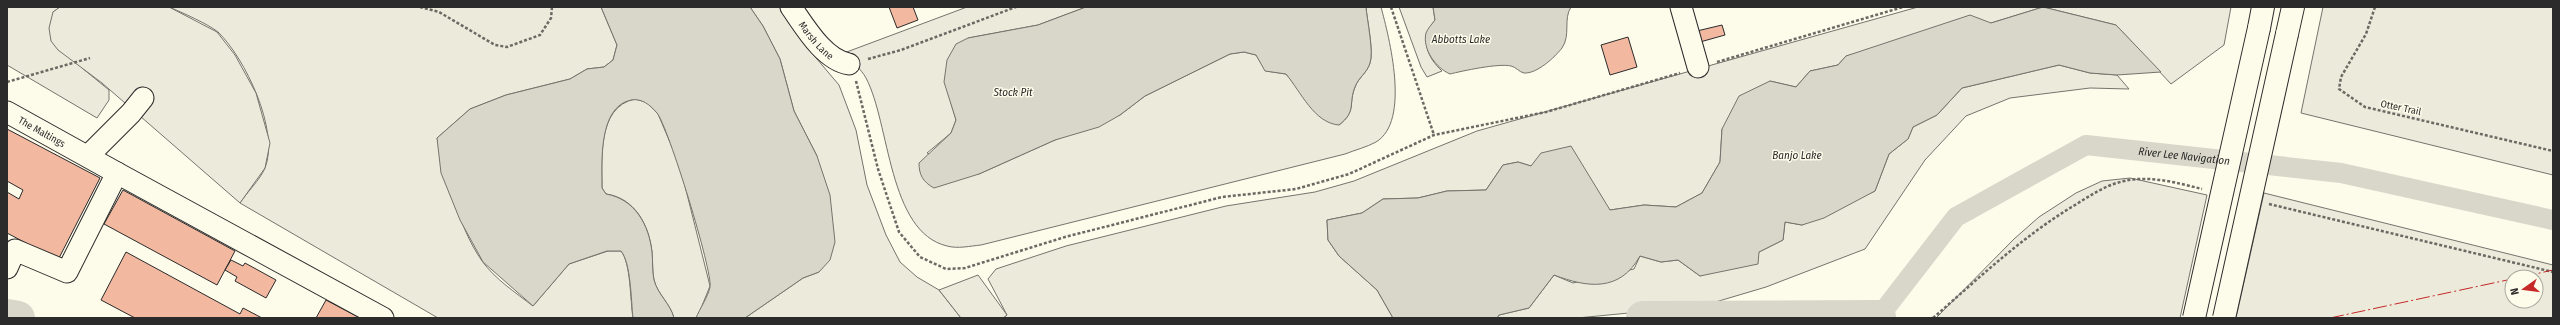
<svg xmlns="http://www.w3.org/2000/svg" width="2560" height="325" viewBox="0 0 2560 325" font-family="'Fira Sans Condensed',sans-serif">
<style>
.green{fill:#ecebdb;stroke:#74746e;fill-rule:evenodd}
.parking{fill:#eceadb;stroke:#74746e}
.water{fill:#d8d7c9;stroke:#74746e}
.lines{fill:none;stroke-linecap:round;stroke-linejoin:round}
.canal{stroke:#d8d7c9;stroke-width:20}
.river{stroke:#d8d7c9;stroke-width:34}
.building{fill:#f2b8a0;stroke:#2b2b2b}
.minor-casing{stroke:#2b2b2b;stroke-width:23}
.highway-casing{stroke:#2b2b2b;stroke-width:24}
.path{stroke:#6a6964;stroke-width:2.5;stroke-dasharray:3 2;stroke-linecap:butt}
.minor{stroke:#fdfbea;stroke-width:21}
.highway{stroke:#fdfbea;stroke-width:22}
.highway-bridge-casing{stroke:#2b2b2b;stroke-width:24;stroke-linecap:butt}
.highway-bridge{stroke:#fdfbea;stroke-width:22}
.power{stroke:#c62828;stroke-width:1;stroke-dasharray:14 3 2 3;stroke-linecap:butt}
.labels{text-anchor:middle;stroke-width:3;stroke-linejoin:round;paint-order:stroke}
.street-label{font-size:10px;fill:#2b2b2b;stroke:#fdfbea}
.water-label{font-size:11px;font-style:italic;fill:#2b2b2b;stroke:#fdfbea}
</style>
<rect width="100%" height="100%" fill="#fdfbea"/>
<path class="green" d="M7 7H60L53 12 82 68 109 90V100L97 118 7 65Z
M169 7H601L617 45 613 60 604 67 587 69 570 79 506 95 470 109 437 138C449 179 457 225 482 261 495 279 516 293 533 306L569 264 608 251H621C631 263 630 300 633 318H438L240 203C247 192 260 180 265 168 280 131 245 58 218 32 208 24 181 12 169 7Z
M750 7H779L811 52 839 85 856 130 867 185 886 235 900 262 917 277 939 290 961 318H745L803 278 819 272 817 156 794 111 780 59 763 26Z
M967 7H1086L1038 25 968 38 951 103 956 120 951 133 927 153 979 174 1055 140 1120 115 1145 96 1230 54 1244 52 1256 55 1266 71 1286 74 1300 91 1339 125C1357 111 1348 104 1355 87 1358 78 1367 73 1370 63 1374 52 1367 20 1366 7H1381C1389 37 1411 121 1376 142 1367 147 1355 150 1345 154L981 245C970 246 958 249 947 246 888 232 890 123 866 78 861 69 851 60 844 53Z
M1399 7H1433L1435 20C1421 39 1425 55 1442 71L1427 77 1421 67Z
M1918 7H2231L2224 45 2171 84 2116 25 2043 7 1991 23 1846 56 1838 65 1810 71 1796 87 1770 81 1722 129 1720 162 1702 193 1676 207 1644 205 1610 210 1531 166 1518 162 1503 165 1486 190 1447 191 1418 198 1383 199 1362 213 1327 220 1328 240 1339 256 1377 290 1393 318H1003L1007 315 988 279 996 269 1066 246 1226 206 1315 192 1354 181 1477 131Z
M2323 7H2553V175L2301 113Z
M2059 65 2090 73 2117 75 2129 89 2090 88 2010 98 1966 116 1925 160 1865 249 1766 287 1702 306 1577 318H1497L1499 315 1529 308 1554 275 1573 283 1634 269 1640 256 1661 262 1678 260 1700 276 1759 252 1783 240 1785 222 1802 225 1875 191 1889 154 1908 139 1913 127 1937 115 1962 88Z
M635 99 646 102 658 114 680 166 710 286 697 318H674C670 303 658 295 654 280 652 271 653 261 652 252 649 225 635 198 606 194L602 188C602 159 597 107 635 99Z
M2130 178 2207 195 2180 318H1936L2014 239 2039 217 2076 193 2102 181Z
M2264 193 2553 265V318H2236ZM2512 277H2536V301H2512Z"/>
<path class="parking" d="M60 7H169L217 32 235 55 256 93 270 143 265 168 240 203 102 83 58 50 51 41 49 28 53 12Z
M978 275 1007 315 1003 318H961L939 290Z"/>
<path class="water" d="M601 7H750L763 26 780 59 794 111 817 156 830 195 835 242 830 260 819 272 803 278 745 318H696C700 308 708 297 710 287 713 272 668 126 657 113 650 105 642 98 631 100 598 107 602 163 602 188L606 194C635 199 649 225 652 252 653 261 652 271 654 280 658 295 670 303 674 318H633C631 300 631 263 621 251H607L569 264 533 306 483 262 460 220 441 173 437 138 470 109 506 95 570 79 587 69 604 67 613 60 617 45Z
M1086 7H1366C1367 20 1374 52 1370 63 1367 73 1358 78 1355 87 1348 104 1357 111 1339 125 1314 123 1301 92 1286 74L1265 71 1256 55 1244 52 1230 54 1145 96 1120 115 1099 127 1055 140 979 174 934 188C923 182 919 175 919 163L951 133 956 120 944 82 947 60 956 44 968 38 1038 25Z
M1433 7H1571C1563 19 1571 35 1562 48 1555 57 1537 74 1524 73 1519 72 1516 67 1511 66 1499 63 1462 71 1450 74 1436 68 1422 49 1426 33 1428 28 1432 24 1435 20Z
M2043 7 2116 25 2161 72 2117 75 2090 73 2059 65 1962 88 1937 115 1913 127 1908 139 1889 154 1875 191 1824 218 1802 225 1785 222 1783 240 1759 252 1758 264 1700 276 1678 260 1661 262 1640 256C1620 292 1588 288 1554 275L1529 308 1499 315 1497 318H1393L1377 290 1339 256 1328 240 1327 220 1362 213 1383 199 1418 198 1447 191 1486 190 1503 165 1518 162 1531 166 1541 153 1571 146 1610 210 1644 205 1676 207 1702 193 1720 162 1722 129 1739 96 1770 81 1796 87 1810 71 1838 65 1846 56 1970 15 1991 23Z"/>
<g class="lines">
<path class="canal" id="s1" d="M1878 318 1956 217 2086 145 2341 173 2553 220"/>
<path class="river" d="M7 316 18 318
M1643 318 1879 317"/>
</g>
<path class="building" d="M889 7H913L918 20 897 28Z
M1722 25 1725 35 1700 42 1697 31Z
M1628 37 1637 67 1610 75 1601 45Z
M7 129 100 178 58 260 7 233V192L19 199 23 190 7 181Z
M123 190 235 251 217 285 104 224Z
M126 252 240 314 243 308 262 318H135L101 300Z
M231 260 243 266 245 263 276 280 266 298 235 281 237 277 225 270Z
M326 300 360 318H316Z"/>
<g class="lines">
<defs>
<g id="minor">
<path id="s2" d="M791 7C805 27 824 60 849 64"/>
<path d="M1681 7 1698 67"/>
<path id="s3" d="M7 112 117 173 67 272 15 250 7 268"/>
<path d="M88 156 131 113 143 98"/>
<path d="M117 173 383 318"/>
</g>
<path id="highway" d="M2259 28 2263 7
M2287 34 2293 7"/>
</defs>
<use href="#minor" class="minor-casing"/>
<use href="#highway" class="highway-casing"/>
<path class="path" d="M420 7 439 12 495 45 507 47 540 35 551 18 552 7
M1391 7 1434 135
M2375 7 2366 34 2341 77 2339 89 2365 107 2553 151
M868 59 901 50 1016 7
M1717 62 1903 7
M856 81 878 169 899 232 920 257 946 269 965 268 1065 237 1222 197 1296 189 1349 174 1434 135 1546 112 1680 73
M7 82 90 58
M2269 204 2553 272
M1933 318C1979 278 2023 236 2075 205 2091 195 2106 185 2124 181 2150 175 2178 183 2202 189"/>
<use href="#minor" class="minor"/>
<use href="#highway" class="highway"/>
<defs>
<path id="highway-bridge" d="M2194 318 2259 28
M2224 318 2287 34"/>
</defs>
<use href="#highway-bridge" class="highway-bridge-casing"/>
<use href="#highway-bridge" class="highway-bridge"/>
<path class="power" d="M2522 277 2553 270
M2330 318 2512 279"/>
</g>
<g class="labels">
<g class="street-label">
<text dy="4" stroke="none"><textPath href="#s2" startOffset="42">Marsh Lane</textPath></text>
<text transform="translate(2401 107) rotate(12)" y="4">Otter Trail</text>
<text dy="4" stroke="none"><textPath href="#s3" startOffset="40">The Maltings</textPath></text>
</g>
<g class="water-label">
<text x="1461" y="43">Abbotts Lake</text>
<text x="1013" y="96">Stock Pit</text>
<text x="1797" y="159">Banjo Lake</text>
<text dy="4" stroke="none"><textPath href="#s1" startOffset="375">River Lee Navigation</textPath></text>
</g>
</g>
<rect width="2560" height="325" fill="none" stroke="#2b2b2b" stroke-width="16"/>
<g transform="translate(2524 289) rotate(256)"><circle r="19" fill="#fdfbea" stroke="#a9a89e"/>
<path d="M0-3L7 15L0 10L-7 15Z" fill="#c62828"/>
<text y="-6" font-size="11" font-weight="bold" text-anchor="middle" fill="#2b2b2b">N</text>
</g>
</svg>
